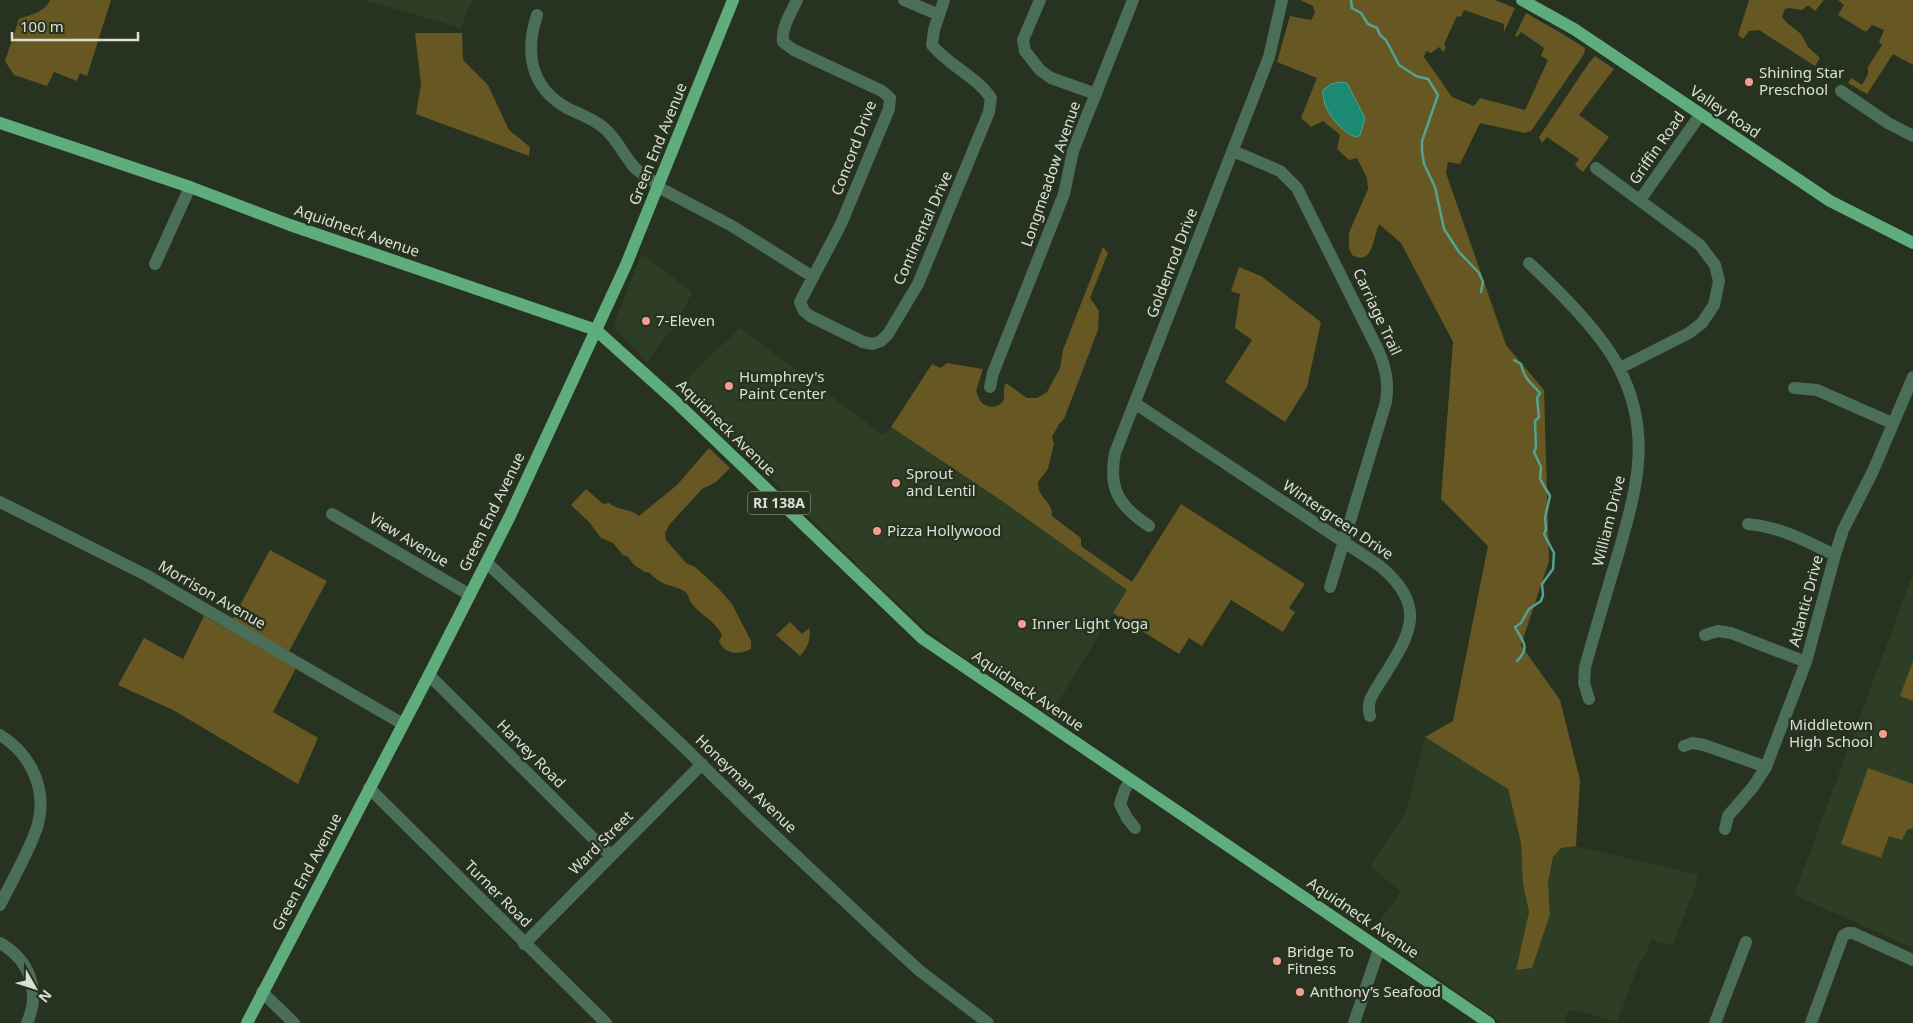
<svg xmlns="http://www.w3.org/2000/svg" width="1913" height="1023" viewBox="0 0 1913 1023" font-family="'Noto Sans',sans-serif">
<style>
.built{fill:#2e3e25}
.green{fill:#675722;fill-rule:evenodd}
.water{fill:#1c8975;stroke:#54a392}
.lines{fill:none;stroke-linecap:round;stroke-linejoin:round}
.stream{stroke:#54a392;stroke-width:2.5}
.minor{stroke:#4a6e57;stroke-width:12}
.major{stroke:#5fac7d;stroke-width:12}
.poi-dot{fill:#f59d8f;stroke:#273320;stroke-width:2}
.labels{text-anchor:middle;stroke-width:5;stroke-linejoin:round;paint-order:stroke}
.shield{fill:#273320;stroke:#a3ac9e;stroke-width:1}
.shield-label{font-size:14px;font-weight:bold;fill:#d8e0d4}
.poi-label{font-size:15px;fill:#d8e0d4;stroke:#273320;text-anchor:start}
.street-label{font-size:15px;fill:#d8e0d4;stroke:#273320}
</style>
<rect width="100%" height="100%" fill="#273320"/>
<path class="built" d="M364 0H472L461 28Z
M642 254 692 292 676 326 663 340 647 363 635 348 616 330 614 323Z
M740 328 883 435 891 427 999 499 1127 590 1050 715 966 659 929 632 861 570 850 557 742 450 729 442 676 388Z
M1913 574V948L1794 895Z
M1425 737 1508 788 1521 843 1523 884 1529 912 1516 970 1532 968 1550 915 1548 882 1553 857 1561 848 1576 846 1699 875 1673 946 1651 940 1643 960H1640L1617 1022 1575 1010 1570 1011 1566 1015 1564 1023H1502L1376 935V926L1401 892 1370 866 1406 812Z"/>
<path class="green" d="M50 0H111L87 76 80 73 77 81 54 72 47 86 14 75 5 61 19 19C30 15 45 12 50 0Z
M1300 0H1495L1515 8 1504 32V24L1464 10 1461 17 1457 16 1444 44 1446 47 1444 52 1439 47 1431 53 1426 51 1424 57 1452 97 1474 106 1480 98 1525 110 1548 60 1541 56 1544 48 1521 32 1517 37 1515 36 1526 13 1566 36 1585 48 1584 54 1531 131 1525 133 1480 123 1460 164 1448 162 1446 173 1506 345 1544 390 1549 561 1521 645 1560 700 1580 780 1576 846 1561 848 1553 857 1548 882 1550 915 1532 968 1516 970 1529 912 1523 884 1521 843 1508 789 1425 737 1453 721 1488 546 1441 499 1453 342 1401 243 1379 224C1373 237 1373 267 1352 255L1349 248V233L1368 189 1367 178 1357 158 1349 160 1337 149 1340 135 1323 121 1311 127 1301 118 1317 78 1277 62 1290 16 1311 20 1315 13 1313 6ZM1347 83 1365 118 1360 135 1356 137C1339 132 1329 112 1322 97Z
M1749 0H1824L1815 11 1808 5 1802 10 1789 8 1785 9 1782 17 1787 23 1801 34 1808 47 1820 58 1815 66 1759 30 1749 31 1743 39 1738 35Z
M1838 0H1913V65L1893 54 1867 94 1848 83 1851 78 1862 85 1868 74V67L1882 45 1879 42 1884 30 1872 25 1866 32 1838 15 1844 5Z
M415 33H462L463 60 488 85 509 130 530 147 529 156 416 114 421 84Z
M1595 56 1614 69 1579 115 1609 137 1583 172 1575 165 1579 159 1547 137 1542 143 1539 137 1591 60Z
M1103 247 1108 253 1090 298 1099 311 1098 330 1064 419 1059 424 1052 437 1054 443 1048 469 1038 482C1038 500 1052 499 1052 516L1081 538V546L1132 582 1181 504 1305 584 1289 608 1295 612 1283 632 1231 600 1202 646 1189 638 1179 654 1113 613 1127 590 999 499 891 427 932 364 941 368 947 363 983 369 976 391C978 395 979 399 981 402 987 409 1001 409 1004 398 1005 391 1002 392 1006 383L1027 398H1037L1047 392 1060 368 1063 350Z
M1239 267 1261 276 1321 322 1307 387 1285 422 1225 382 1252 340 1235 328 1240 294 1231 291Z
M709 448 730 468 716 482 702 489 670 524 665 533 666 540 686 563 695 567 718 588 732 604 751 641V649C739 655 725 655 719 641L722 635C714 620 702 616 692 604 688 599 690 595 684 591 672 584 662 587 650 573L645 572 634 565 628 557 623 555 613 543 601 538 589 522 571 505 586 489 603 504 609 503C618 511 630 508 639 516L677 485Z
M270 550 327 581 288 653 232 620Z
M204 616 296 668 273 712 318 738 298 784 173 710 118 685 144 638 183 659Z
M790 622 802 634 809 628C812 637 807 649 800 656L776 635Z
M1913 661V701L1900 696Z
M1868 768 1913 784V828L1907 830 1902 840 1889 836 1881 858 1841 844Z"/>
<path class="water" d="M1340 82 1347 83 1365 118 1360 135 1356 137C1340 132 1321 108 1323 90L1331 84Z"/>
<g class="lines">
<path class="stream" d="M1351 0 1352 8 1361 13 1368 24 1377 28 1380 35 1386 40 1399 65 1416 76 1428 79 1438 95 1422 141V151L1424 164 1435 187 1444 229 1459 252 1479 273 1483 282 1481 292
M1514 360 1521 364C1523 377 1531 383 1540 393L1537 398 1539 417 1535 421 1536 448 1534 452 1541 467 1540 479 1550 496 1545 518 1546 529 1544 534 1554 553 1553 569 1542 584 1543 595 1541 601 1529 609 1521 623 1515 627C1521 640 1532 646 1517 661"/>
<path class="minor" d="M797 0C791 13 781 28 783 42L794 50 882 91 890 98 889 109 841 224 800 302 804 311 810 316 863 342 873 344 881 341 888 334 918 284 989 112 991 98C976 76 949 66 932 45L934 30 944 0
M904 0 939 15
M1040 0 1023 40 1025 51 1040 70 1051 78 1096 94
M537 15C525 52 530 87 567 108 579 114 594 119 604 128 617 139 623 154 634 167 641 174 651 179 659 186
M1841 91 1888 123 1913 136
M1233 151 1280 171 1297 188 1378 350C1386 368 1389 383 1386 402L1330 587
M1596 168 1700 245 1715 265 1719 281 1714 305 1702 323 1689 333 1620 368
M658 187 732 226 813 277
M1640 200 1700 115
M1529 263C1559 291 1603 334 1620 370 1654 437 1635 494 1616 561 1605 597 1595 632 1585 667L1584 683 1589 699
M155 264 190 187
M990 387 993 373 1064 194 1073 151 1133 0
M1794 388 1817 390 1892 423
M1136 404 1380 566C1431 609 1408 637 1379 684 1372 695 1366 703 1370 716
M0 502 146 575 403 724
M332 514 470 595
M1748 524C1782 527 1805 541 1835 555
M1149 526C1119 506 1108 489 1115 453L1269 57 1282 0
M487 563 683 746 754 816 888 942 920 971 988 1023
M1705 635 1718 631 1731 633 1806 662
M429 675 611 856
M0 735C31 754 47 789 38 824 30 851 12 880 0 905
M1684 746 1692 743 1704 745 1766 767
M1131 780 1125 789 1120 804 1127 818 1135 828
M369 788 606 1023
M1725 829 1728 816 1753 787 1766 767 1806 662 1835 555 1843 530 1873 471 1913 377
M0 943C30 960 41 991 27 1023
M524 944 702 764
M262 992 294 1023
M1354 1023 1379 949
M1715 1023 1746 942
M1811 1023 1843 936 1848 933H1853L1913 960"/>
<path class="major" d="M1522 0 1574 29 1830 201 1913 243
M0 123 190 187 290 225 596 330 676 402 922 638 1489 1023
M247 1023 429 675 509 518 626 265 733 0"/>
</g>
<g class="poi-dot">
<circle cx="1749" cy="82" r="5"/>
<circle cx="646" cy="321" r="5"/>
<circle cx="729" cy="386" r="5"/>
<circle cx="896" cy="483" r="5"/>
<circle cx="877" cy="531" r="5"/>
<circle cx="1022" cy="624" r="5"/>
<circle cx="1883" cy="734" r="5"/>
<circle cx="1277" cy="961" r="5"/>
<circle cx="1300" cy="992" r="5"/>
</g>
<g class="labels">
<rect class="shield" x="748" y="491.5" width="62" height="23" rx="4"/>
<g class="shield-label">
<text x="779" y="508">RI 138A</text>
</g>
<g class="poi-label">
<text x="1759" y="78">Shining Star<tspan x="1759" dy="17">Preschool</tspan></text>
<text x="656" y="326">7-Eleven</text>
<text x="739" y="382">Humphrey's<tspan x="739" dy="17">Paint Center</tspan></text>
<text x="906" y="479">Sprout<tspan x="906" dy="17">and Lentil</tspan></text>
<text x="887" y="536">Pizza Hollywood</text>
<text x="1032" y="629">Inner Light Yoga</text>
<text x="1873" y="730" text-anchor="end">Middletown<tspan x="1873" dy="17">High School</tspan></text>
<text x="1287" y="957">Bridge To<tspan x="1287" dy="17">Fitness</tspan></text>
<text x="1310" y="997">Anthony’s Seafood</text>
</g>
<g class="street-label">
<text transform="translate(1725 112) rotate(34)" y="5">Valley Road</text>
<text transform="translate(658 144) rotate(-68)" y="5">Green End Avenue</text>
<text transform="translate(854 148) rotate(-69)" y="5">Concord Drive</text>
<text transform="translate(1657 148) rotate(-55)" y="5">Griffin Road</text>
<text transform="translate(1051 174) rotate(-71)" y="5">Longmeadow Avenue</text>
<text transform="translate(923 228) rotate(-66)" y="5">Continental Drive</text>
<text transform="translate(357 231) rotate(19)" y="5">Aquidneck Avenue</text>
<text transform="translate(1172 263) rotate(-69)" y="5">Goldenrod Drive</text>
<text transform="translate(1377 312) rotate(65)" y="5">Carriage Trail</text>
<text transform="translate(726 428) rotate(44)" y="5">Aquidneck Avenue</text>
<text transform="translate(492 512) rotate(-64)" y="5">Green End Avenue</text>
<text transform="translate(1338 520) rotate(34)" y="5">Wintergreen Drive</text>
<text transform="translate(1609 521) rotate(-76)" y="5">William Drive</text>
<text transform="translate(409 540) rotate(31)" y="5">View Avenue</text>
<text transform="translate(212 595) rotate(30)" y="5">Morrison Avenue</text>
<text transform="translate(1806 601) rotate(-75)" y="5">Atlantic Drive</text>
<text transform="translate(1028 691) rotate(34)" y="5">Aquidneck Avenue</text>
<text transform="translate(531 754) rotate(45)" y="5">Harvey Road</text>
<text transform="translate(746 784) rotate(44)" y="5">Honeyman Avenue</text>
<text transform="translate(601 843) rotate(-45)" y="5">Ward Street</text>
<text transform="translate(307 872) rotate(-62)" y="5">Green End Avenue</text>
<text transform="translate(498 894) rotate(45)" y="5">Turner Road</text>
<text transform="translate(1363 918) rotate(34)" y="5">Aquidneck Avenue</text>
</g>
</g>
<g transform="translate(35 988) rotate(129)" stroke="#273320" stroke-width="4" paint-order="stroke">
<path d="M0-4L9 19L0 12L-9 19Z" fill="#d8e0d4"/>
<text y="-8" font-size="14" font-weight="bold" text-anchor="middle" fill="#d8e0d4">N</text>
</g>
<path d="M12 32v8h126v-8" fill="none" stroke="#d8e0d4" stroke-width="2.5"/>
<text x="20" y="32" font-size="15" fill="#d8e0d4" stroke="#273320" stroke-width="4" paint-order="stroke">100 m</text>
</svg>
